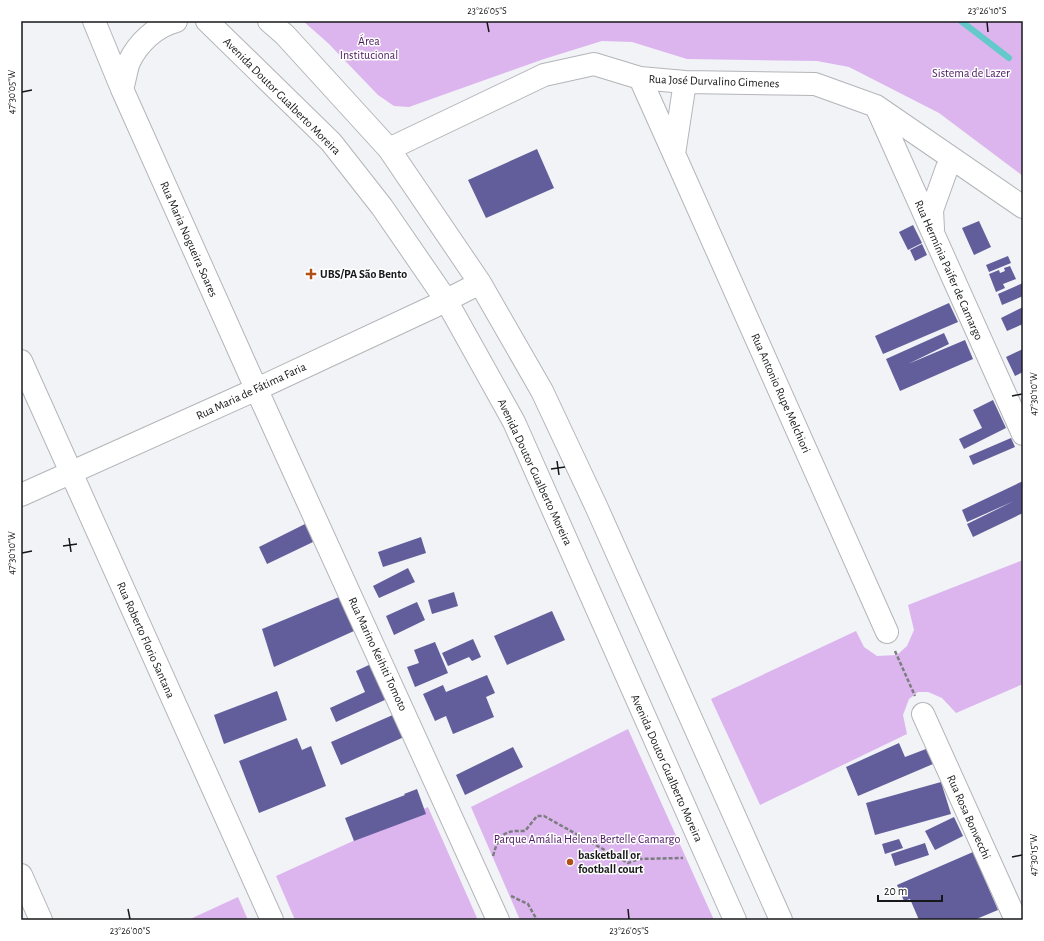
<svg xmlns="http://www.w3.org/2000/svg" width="1044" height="941" viewBox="0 0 1044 941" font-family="'Alegreya Sans',sans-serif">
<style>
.green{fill:#dcb5ee}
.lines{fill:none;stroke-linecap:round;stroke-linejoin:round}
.stream{stroke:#63c9ca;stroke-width:6}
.building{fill:#625e9b}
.minor-casing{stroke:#b3b5b8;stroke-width:24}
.path{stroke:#7b7d7f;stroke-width:2.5;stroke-dasharray:4 2;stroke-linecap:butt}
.minor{stroke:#fff;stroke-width:22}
.ticks{fill:none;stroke:#161718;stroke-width:1.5}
.poi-dot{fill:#b24f18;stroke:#fff;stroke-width:1.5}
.labels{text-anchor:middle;stroke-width:3;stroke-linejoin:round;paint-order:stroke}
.park-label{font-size:12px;fill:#4a165e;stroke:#fff}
.street-label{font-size:12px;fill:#161718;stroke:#fff}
.poi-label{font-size:12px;font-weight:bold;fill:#161718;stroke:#fff;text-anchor:start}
.neatline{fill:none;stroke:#161718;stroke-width:1.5}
.ticks-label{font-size:10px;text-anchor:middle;fill:#161718}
</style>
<rect width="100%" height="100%" fill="#f1f3f7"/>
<path class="green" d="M303 21H1023V176L939 113 849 67 817 61 687 59 632 42 602 41 544 59 409 107 394 106 378 95 328 43Z
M1023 560V684L956 713 942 698 928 692H918L909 699 903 715 907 734 760 805 711 699 856 631 864 647 877 656 897 655 907 646 914 630 908 605Z
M628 729 714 920H520L471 807Z
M428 807 477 918 474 920H295L276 876Z
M238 897 248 920H188Z"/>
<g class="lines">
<path class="stream" d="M961 21 1009 58"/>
</g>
<path class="building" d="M537 149 554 188 486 218 468 180Z
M979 221 991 247 974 255 962 228Z
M913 225 922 243 908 250 899 232Z
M922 244 927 255 915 261 910 250Z
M1008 256 1011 263 989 272 986 265Z
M1010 266 1016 279 1003 284 1005 288 996 292 989 274 999 270 1000 273 1005 271 1004 268Z
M1023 283V296L1002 305 998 294Z
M949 303 958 322 883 354 875 336Z
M1023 307V324L1007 331 1001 318Z
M944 333 949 344 908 364 965 340 973 359 900 391 886 359Z
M1023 349V372L1015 376 1006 357Z
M993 400 1006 428 964 449 959 439 982 428 973 410Z
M1011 438 1015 447 973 465 969 456Z
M1023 481V513L973 537 967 524 1014 501 967 522 962 510Z
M305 524 313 542 267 564 259 547Z
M421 537 426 553 383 567 378 552Z
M408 568 415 582 379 598 373 586Z
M454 592 458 606 432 614 428 600Z
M339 597 354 631 274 667 262 629Z
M417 602 425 620 394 635 386 616Z
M552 611 565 640 507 665 494 636Z
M473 639 481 657 472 661 469 657 448 666 442 653Z
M435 642 448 673 415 687 407 667 419 663 414 650Z
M371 664 387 699 336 722 330 708 365 692 356 671Z
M487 675 495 693 486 697 494 717 453 734 446 716 435 721 423 694 443 685 446 692Z
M277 691 287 720 224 744 214 715Z
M395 714 404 737 341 765 331 742Z
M297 738 302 750 311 746 326 786 259 813 239 761Z
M899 743 905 757 926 749 933 764 858 796 846 767Z
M513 747 523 767 465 795 456 775Z
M941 782 951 814 875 835 866 803Z
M417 789 426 814 354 841 345 818 405 795 404 794Z
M954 817 963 836 935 850 925 831Z
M899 839 903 848 885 854 882 844Z
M925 843 929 855 895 866 891 854Z
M973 852 998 910 974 920H919L910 899 904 901 897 885Z"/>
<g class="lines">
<defs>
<path id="minor" d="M94 21 122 89 250 375 498 920
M207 21 331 142 382 207 446 300 514 422 735 920
M269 21 285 35 389 149 480 283 542 391 596 506 781 920
M640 78 674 154 685 82
M122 89C125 80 126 70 129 62 138 43 156 26 176 21
M876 106 1023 434
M389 149 544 75 594 64 640 78 685 82 815 84 876 106 1023 207
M674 154 887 632
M933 229 932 210 947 168 953 159
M21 361 272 920
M21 495 257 389 435 306 480 283
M923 714 1016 920
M21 875 41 920"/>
</defs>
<use href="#minor" class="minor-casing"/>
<path class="path" d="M895 651 915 696
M493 856C499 835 503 830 525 831L537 816H544L628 863 639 859 683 858
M511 896 528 904 537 920"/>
<use href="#minor" class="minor"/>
</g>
<path class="ticks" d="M487 22 489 32M987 22 988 32M22 92 32 90M1012 396 1022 394M557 461 559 475M551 469 565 467M69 538 71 552M63 546 77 544M22 553 32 551M1012 857 1022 855M128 909 130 919M628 909 629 919"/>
<g class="poi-dot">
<path d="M309 268h4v4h4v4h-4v4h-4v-4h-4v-4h4z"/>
<circle cx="570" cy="862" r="4"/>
</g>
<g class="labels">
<g class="park-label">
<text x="369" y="45">Área<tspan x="369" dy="14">Institucional</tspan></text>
<text x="971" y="77">Sistema de Lazer</text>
<text x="587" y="843">Parque Amália Helena Bertelle Camargo</text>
</g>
<g class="street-label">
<text transform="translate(714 81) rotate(2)" y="4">Rua José Durvalino Gimenes</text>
<text transform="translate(282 96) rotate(45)" y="4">Avenida Doutor Gualberto Moreira</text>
<text transform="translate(189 239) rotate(66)" y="4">Rua Maria Nogueira Soares</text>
<text transform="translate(949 270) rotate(66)" y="4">Rua Hermínia Paifer de Camargo</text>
<text transform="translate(251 391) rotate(-25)" y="4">Rua Maria de Fátima Faria</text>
<text transform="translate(781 393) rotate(66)" y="4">Rua Antonio Rupe Melchiori</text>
<text transform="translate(535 472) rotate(65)" y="4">Avenida Doutor Gualberto Moreira</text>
<text transform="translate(146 640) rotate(66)" y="4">Rua Roberto Florio Santana</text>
<text transform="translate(378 654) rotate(65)" y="4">Rua Marino Keihiti Tomoto</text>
<text transform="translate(667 768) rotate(66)" y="4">Avenida Doutor Gualberto Moreira</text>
<text transform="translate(969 817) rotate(66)" y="4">Rua Rosa Bonvecchi</text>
</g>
<g class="poi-label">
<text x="320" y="278">UBS/PA São Bento</text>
<text x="578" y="859">basketball or<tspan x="578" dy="14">football court</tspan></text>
</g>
</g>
<rect width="1044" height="941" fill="none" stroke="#ffffff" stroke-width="44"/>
<path d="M878 895v6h64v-6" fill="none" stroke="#161718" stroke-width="2"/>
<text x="884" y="895" font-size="12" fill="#161718" stroke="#ffffff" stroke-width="3" paint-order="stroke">20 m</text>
<rect x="22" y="22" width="1000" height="897" class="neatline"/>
<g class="ticks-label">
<text x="487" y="14">23°26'05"S</text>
<text x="987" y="14">23°26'10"S</text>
<text transform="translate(11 92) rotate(-90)" y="4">47°30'05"W</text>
<text transform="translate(1033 394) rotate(-90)" y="4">47°30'10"W</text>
<text transform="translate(11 553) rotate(-90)" y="4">47°30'10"W</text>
<text transform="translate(1033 855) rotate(-90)" y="4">47°30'15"W</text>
<text x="130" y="934">23°26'00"S</text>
<text x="629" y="934">23°26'05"S</text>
</g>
</svg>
